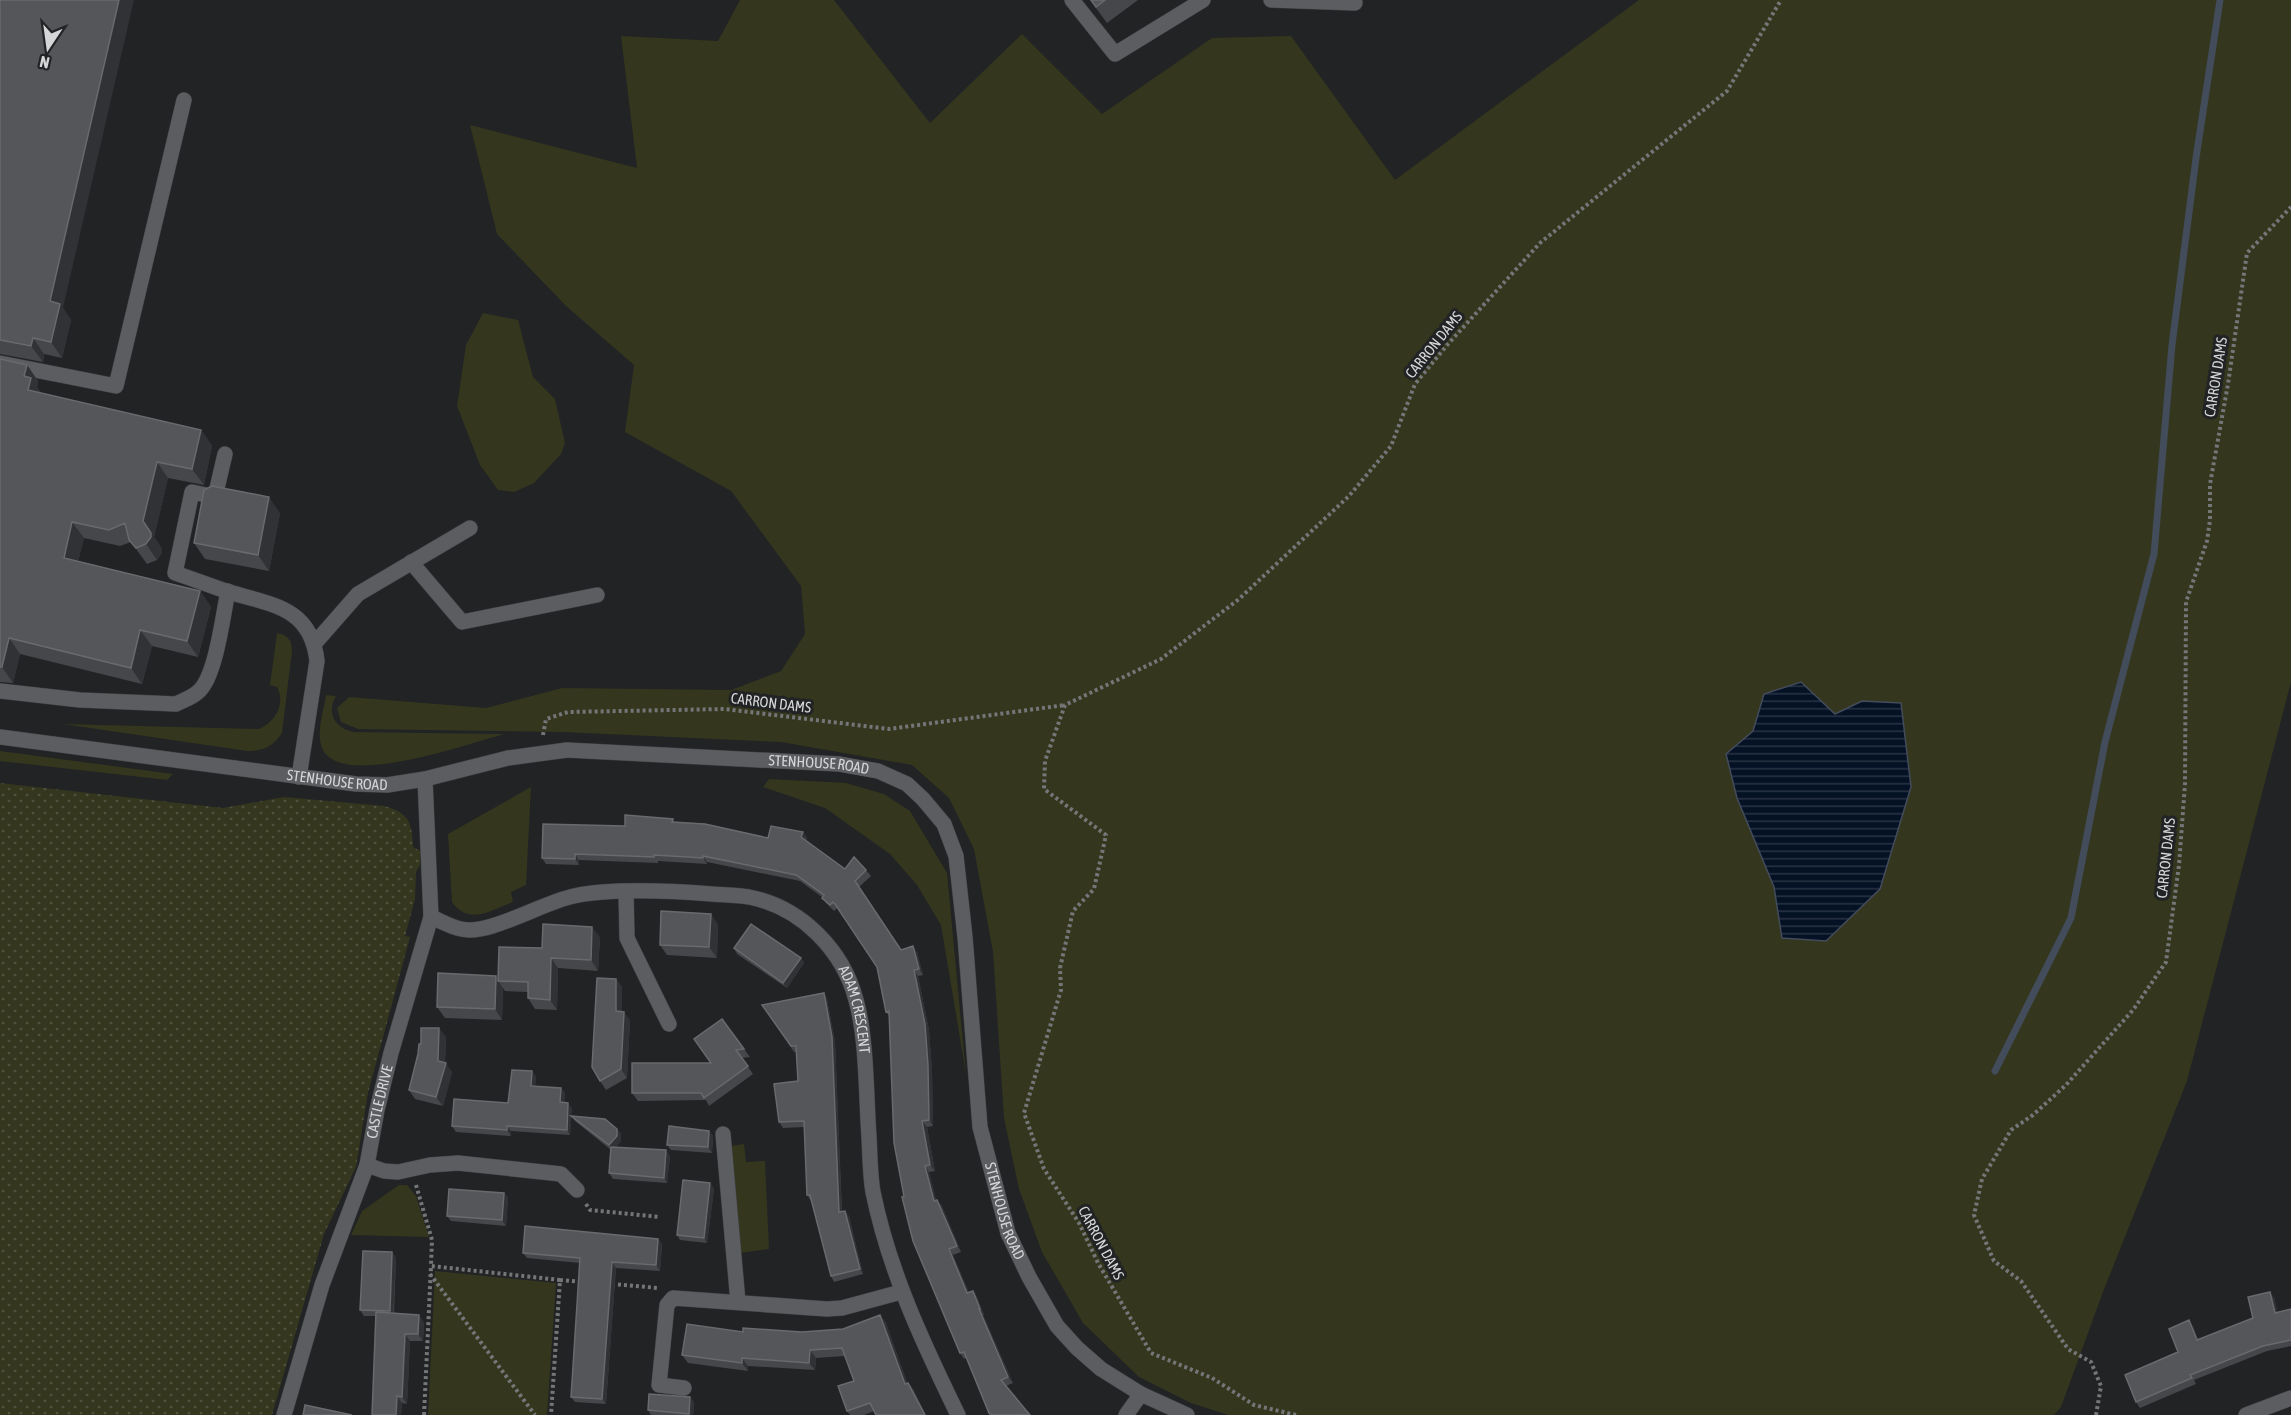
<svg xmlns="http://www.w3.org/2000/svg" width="2291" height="1415" viewBox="0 0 2291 1415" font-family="'Asap Condensed',sans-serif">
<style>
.grass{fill:#34361e}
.park{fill:url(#park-dots)}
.water{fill:url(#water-rules);stroke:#434c5b;stroke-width:1.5}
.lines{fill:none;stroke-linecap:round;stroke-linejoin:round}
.stream{stroke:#434c5b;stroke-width:7}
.minor-casing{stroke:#3f4143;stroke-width:16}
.path{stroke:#747678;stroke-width:4;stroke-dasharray:3 3;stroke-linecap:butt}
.minor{stroke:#5b5d61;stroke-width:15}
.wall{fill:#45474a}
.shaded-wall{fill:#303235}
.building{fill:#545659;stroke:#686a6d;stroke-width:1.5}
.labels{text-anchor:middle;stroke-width:6;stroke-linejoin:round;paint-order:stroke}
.street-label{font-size:15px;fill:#d5d6d8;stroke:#212325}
</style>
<defs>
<pattern id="park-dots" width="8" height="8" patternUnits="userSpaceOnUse" patternTransform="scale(1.5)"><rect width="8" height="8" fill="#34361e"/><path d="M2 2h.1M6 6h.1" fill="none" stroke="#50523e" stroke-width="1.8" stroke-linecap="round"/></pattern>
<pattern id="water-rules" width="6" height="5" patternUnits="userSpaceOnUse" patternTransform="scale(1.5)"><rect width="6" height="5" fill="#051125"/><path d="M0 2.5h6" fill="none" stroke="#293344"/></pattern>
</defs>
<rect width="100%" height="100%" fill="#212325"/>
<path class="grass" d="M740 0H834L930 123 1022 34 1102 114 1212 38 1291 36 1395 180 1639 0H2291V682L2187 1081 2103 1292 2061 1407 2054 1415H1228L1191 1403 1139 1377 1083 1323 1042 1252 1019 1189 1004 1118 993 952 974 849 949 798 912 765 781 742 562 732 358 729 341 722 337 708 349 697 486 708 562 688 731 690 781 671 805 634 801 586 731 491 625 432 634 365 566 306 497 234 470 125 637 168 621 36 718 41Z
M483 313 518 320 533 377 555 399 565 443 561 454 534 483 514 492 498 490 480 465 457 406 466 345Z
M277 633C288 635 292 640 292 651L282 733C273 747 263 751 247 751L63 724 259 729C275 722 286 704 277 687L270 685Z
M326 695 336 696C326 713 335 728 353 732L504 734C470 743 343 789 323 750 315 735 324 710 326 695Z
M0 751 173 774 167 780 0 761Z
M769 779 846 783 884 794 910 811 947 873 966 1074 941 925 917 885 890 854 825 808 763 787Z
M531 787 526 885 511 892 513 902C491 910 469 926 452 902L448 834Z
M744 1144 746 1162 765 1161 769 1249 740 1253 731 1146Z
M399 1185H407L416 1196 429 1237 351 1235 362 1211Z
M435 1271 556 1283 547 1415H428Z"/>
<path class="park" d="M0 783 223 808 284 797 384 806C409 813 412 822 413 847L420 851V865L416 872 415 899 405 936 410 937 368 1093 356 1167 324 1234 272 1415H0Z"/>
<path class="water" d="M1801 682 1835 714 1862 701 1901 703 1911 787 1880 889 1826 941 1782 938 1774 887 1737 798 1726 754 1753 731 1764 694Z"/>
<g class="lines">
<path class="stream" d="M1995 1071 2071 918 2105 742 2154 554 2172 345 2196 158 2220 0"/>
<defs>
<g id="minor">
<path d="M1072 0 1115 54 1203 0"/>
<path d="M1271 0 1355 3"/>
<path d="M0 363 116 386 184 100"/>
<path d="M225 454 215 497 192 492 175 573C193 579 211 586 229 592 272 605 311 607 317 661L299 777"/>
<path d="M411 562 462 622 597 595"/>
<path d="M315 643 358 594 470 528"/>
<path d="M0 691 80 700 176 704C184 700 194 697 200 690 216 674 223 615 228 591"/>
<path id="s1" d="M0 737 356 784 387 785 425 779 508 758 567 750 839 764 878 771 907 784 923 799 944 824 956 856 965 937 980 1127 1008 1233 1029 1277 1057 1326 1077 1348 1101 1369 1141 1394 1187 1415"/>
<path d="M626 892 627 938 669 1024"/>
<path id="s2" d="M431 917C441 921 451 927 461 929 489 936 543 902 574 896 612 888 673 891 712 894 724 895 737 895 749 897 801 907 843 950 856 1000 867 1039 866 1096 869 1137 870 1155 870 1175 873 1192 889 1271 923 1343 958 1415"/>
<path d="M723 1134 738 1302"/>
<path d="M367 1165 384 1171 398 1172 430 1165 458 1163 561 1174 577 1190"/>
<path d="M684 1388 659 1385 667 1305 673 1298 827 1309 842 1308 901 1292"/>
<path id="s3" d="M284 1415 322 1285 367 1165 377 1110 391 1053 431 917 425 779"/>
<path d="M1126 1415 1141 1394"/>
<path d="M2246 1415 2291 1398"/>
</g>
</defs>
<use href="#minor" class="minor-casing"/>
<path class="path" d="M543 735 546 719 568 712 725 709 889 729 1065 705
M416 1185 432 1240 431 1266
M586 1204 590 1210 660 1217
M430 1274 535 1415
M560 1280 583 1282
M612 1284 658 1288
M424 1415 431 1266 560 1280 551 1415
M1296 1415 1254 1405 1212 1378 1151 1353 1098 1263 1079 1223 1044 1169 1024 1113 1061 990 1060 968 1073 911 1094 889 1106 835 1044 789 1045 761 1065 705 1161 659 1239 599 1349 496 1391 446 1415 384 1448 344 1540 243 1727 91 1781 0
M2096 1415 2101 1386 2091 1362 2068 1349 2021 1281 1994 1261 1974 1215 1982 1179 2011 1130 2033 1115 2066 1085 2133 1010 2166 962 2179 865 2185 784 2186 602 2207 541 2210 520V484L2228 384 2247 253 2291 207"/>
<use href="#minor" class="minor"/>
</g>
<path class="wall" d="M0 0 63 308 71 320 62 358 44 354 43 362 0 354Z
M1090 0H1138L1107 23Z
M0 359 27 365 38 381 37 387 41 393 201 430 212 446 204 485 168 478 154 537 162 549V553L157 560 147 564 131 542 120 546 84 538 78 561 200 591 211 607 198 657 152 646 142 684 20 654 13 683 0 682Z
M280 513 269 571 205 559 194 543Z
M673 819 675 822 768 838 803 832 807 838 806 841 845 869 866 870 871 876 859 887 901 950 917 952 923 975 918 976 929 1030 932 1071 933 1126 927 1127 935 1171 929 1172 936 1200 942 1206 961 1252 953 1255 969 1293 973 1291 977 1297 984 1315H983L1013 1383 1006 1386 966 1358 964 1359 960 1353 904 1196 889 1016 886 1012 877 967 839 909 837 908 834 911 826 903 822 897 800 881 707 862V864L658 861V863L579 860V865L546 864 542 858 625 826Z
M718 924 717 958 667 955 660 945Z
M600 937 598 971 558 968 557 1010 535 1009 528 998V992L505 991 503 988 502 1020 445 1018 437 1007 498 978 542 948Z
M734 948 801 958 804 963 787 988 737 954Z
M616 979 622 987V1012L630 1020 627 1078 606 1090 600 1081Z
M824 993 827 999 835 1042 842 1211 849 1216 863 1274 834 1282 831 1276 811 1201 807 1195 804 1127 783 1128 779 1122 798 1081 796 1052H794L762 1005Z
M722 1019 750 1057 742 1058 753 1074 709 1106 706 1100 638 1101 632 1093 711 1063Z
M446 1037 445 1063 452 1072 443 1106 415 1099 409 1090Z
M532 1071 536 1077 535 1086 561 1088 565 1093 564 1102 572 1108 571 1116 617 1129 621 1134V1141L616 1147 670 1156 667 1183 613 1179 609 1173 611 1150 575 1121 571 1116 570 1135 511 1131V1136L456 1132 452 1126 508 1103Z
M709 1131 713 1136 712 1153 671 1150 667 1145Z
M710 1183 714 1189 707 1243 680 1240 677 1235Z
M504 1193 508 1198 506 1226 451 1221 447 1216Z
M658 1239 662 1244 660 1271 616 1268 606 1404 575 1402 571 1397 580 1263 527 1258 523 1253Z
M392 1252 396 1258 394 1313 424 1322 423 1341H410L407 1404 402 1403 401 1415 376 1316H364L360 1310Z
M2274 1297 2277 1312 2291 1309V1346L2267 1351 2194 1380 2196 1384 2140 1408 2136 1402 2178 1352 2193 1326 2198 1340 2253 1318Z
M880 1315 886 1323 907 1383H908L914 1390 874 1411 864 1415H850L847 1411 854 1381 845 1356 816 1358 815 1370 748 1366V1371L688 1363 682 1355 743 1332H802L843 1329Z
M694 1402 693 1415H651L648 1410Z"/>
<path class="shaded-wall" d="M119 0H134L63 308 71 320 62 358 51 342 50 301Z
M33 338 44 354 43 362 31 346Z
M27 365 38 381 37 387 42 394 28 390 24 376Z
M201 430 212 446 204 485 192 469Z
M157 462 168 478 154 537 162 549V553L157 560 146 544 143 521Z
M269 497 280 513 269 571 258 555Z
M72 522 84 538 75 574 64 558Z
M200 591 211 607 198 657 187 641Z
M140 630 152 646 142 684 131 668Z
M9 638 20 654 13 683 2 667Z
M803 832 807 838 805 843 801 837Z
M575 854 579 860V865L575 859Z
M703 856 707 862V864L703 858Z
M711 914 718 924 717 958 709 947Z
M592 927 600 937 598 971 591 960Z
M913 946 917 952 923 975 919 969Z
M551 958 558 968 557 1010 550 1000Z
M801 958 804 963 787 988 783 983Z
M914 970 918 976 929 1030 932 1071 933 1126 929 1120Z
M496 976 499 981H498L503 988 502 1020 495 1009Z
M616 979 622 987V1020L616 1011Z
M824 993 827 999 835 1042 842 1218 839 1212Z
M624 1012 630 1020 627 1078 621 1069Z
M439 1028 446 1037 445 1066 446 1063 452 1072 443 1106 436 1097Z
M532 1071 536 1077 535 1091 531 1086Z
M561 1088 565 1093 564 1108 560 1102Z
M568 1103 572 1108 570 1135 567 1130Z
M922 1121 927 1127 935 1171 930 1165Z
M507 1126 511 1131V1136L507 1130Z
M617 1129 621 1134V1141L613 1151 609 1145Z
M709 1131 713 1136 712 1153 708 1147Z
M666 1150 670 1156 667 1183 664 1178Z
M925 1166 929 1172 938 1207 934 1201Z
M710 1183 714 1189 707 1243 704 1238Z
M504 1193 508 1198 506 1226 502 1220Z
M937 1200 942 1206 961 1252 957 1246Z
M845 1211 849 1216 863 1274 860 1269Z
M658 1239 662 1244 660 1271 656 1265Z
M949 1249 953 1255 971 1299 967 1293Z
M392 1252 396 1258 393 1317 390 1311Z
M612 1262 616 1268 606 1404 602 1399Z
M973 1291 977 1297 984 1315 980 1309Z
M2270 1292 2274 1297 2279 1318 2275 1313Z
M979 1309 983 1315 1013 1383 1008 1377Z
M419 1315 424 1322 423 1341 418 1334Z
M880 1315 886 1323 911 1392 905 1384Z
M2189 1320 2193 1326 2201 1346 2197 1340Z
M405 1334 410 1341 407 1404 402 1397Z
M810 1350 816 1358 815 1370 809 1363Z
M742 1358 748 1366V1371L742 1363Z
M908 1383 914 1390 926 1415H925Z
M397 1396 402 1403 401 1415H396Z
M690 1397 694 1402 693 1415H690L689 1414Z"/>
<path class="building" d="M0 0H119L50 301 60 304 51 342 33 338 31 346 0 340Z
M1091 0H1105L1096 7Z
M0 359 27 365 24 376 31 378 28 390 201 430 192 469 157 462 143 521 151 533V537L146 544 136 548 129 540 125 523 109 530 72 522 64 558 200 591 187 641 140 630 131 668 9 638 2 667H0Z
M212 486 269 497 258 555 194 543 204 490Z
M625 815 673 819 672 822 705 824 768 838 771 826 803 832 801 837 845 869 854 857 866 870 855 881 901 950 913 946 919 969 914 970 925 1024 928 1065 929 1120 922 1121 930 1165 925 1166 934 1201 937 1200 957 1246 949 1249 967 1293 973 1291 980 1309H979L1008 1377 1001 1380 1030 1415H991L989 1413 964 1352 960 1353 913 1241 902 1197 904 1196 894 1143 889 1011 886 1012 877 967 835 904 833 902 830 905 822 898 824 895 796 875 703 856V858L654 855V857L575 854V859L542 858 543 824 625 826Z
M661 911 711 914 709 947 660 945Z
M543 924 592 927 591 960 551 958 550 1000 528 998V982L498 981 499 947 542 948Z
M751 924 801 958 783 983 734 948Z
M438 973 496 976 495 1009 437 1007Z
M597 978 616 979V1011L624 1012 621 1069 600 1081 592 1067Z
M824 993 832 1037 839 1212 845 1211 860 1269 831 1276 810 1195H807L804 1121 779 1122 774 1084 798 1081 796 1046H791L762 1005Z
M722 1019 744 1049 736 1050 748 1066 704 1098 701 1093H632V1063H711L694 1039Z
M421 1028H439L438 1061 446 1063 436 1097 409 1090 418 1054 419 1044H421Z
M512 1070 532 1071 531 1086 561 1088 560 1102 568 1103 567 1130 507 1126V1130L452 1126 454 1099 508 1103Z
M571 1116 605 1119 617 1129V1136L609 1145Z
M669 1126 709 1131 708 1147 667 1145Z
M611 1147 666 1150 664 1178 609 1173Z
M683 1180 710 1183 704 1238 677 1235Z
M449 1189 504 1193 502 1220 447 1216Z
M525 1226 658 1239 656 1265 612 1262 602 1399 571 1397 580 1258 523 1253Z
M363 1251 392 1252 390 1311 360 1310Z
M2270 1292 2275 1313 2291 1309V1340L2263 1346 2190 1375 2192 1378 2136 1402 2125 1375 2178 1352 2169 1329 2189 1320 2197 1340 2253 1318 2248 1297Z
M376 1312 419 1315 418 1334H405L402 1397 397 1396 396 1415H372Z
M880 1315 905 1384 908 1383 925 1415H876L870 1403 847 1411 838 1386 854 1381 842 1348 810 1350 809 1363 742 1358V1363L682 1355 687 1324 743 1332V1328L802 1332 843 1329Z
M649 1394 690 1397 689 1414 648 1410Z
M305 1405 352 1415H303Z"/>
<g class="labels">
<g class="street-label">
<text transform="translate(1434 345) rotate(-51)" y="5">CARRON DAMS</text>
<text transform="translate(2216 377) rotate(-81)" y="5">CARRON DAMS</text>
<text transform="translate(771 703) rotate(7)" y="5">CARRON DAMS</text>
<text dy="5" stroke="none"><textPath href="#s1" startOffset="826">STENHOUSE ROAD</textPath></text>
<text dy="5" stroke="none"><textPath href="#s1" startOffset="340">STENHOUSE ROAD</textPath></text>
<text transform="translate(2166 858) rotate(-84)" y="5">CARRON DAMS</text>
<text dy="5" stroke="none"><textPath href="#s2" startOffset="492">ADAM CRESCENT</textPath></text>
<text dy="5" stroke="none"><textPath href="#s3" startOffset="328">CASTLE DRIVE</textPath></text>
<text dy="5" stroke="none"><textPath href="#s1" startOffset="1366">STENHOUSE ROAD</textPath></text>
<text transform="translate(1101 1243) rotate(62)" y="5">CARRON DAMS</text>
</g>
</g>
<g transform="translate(48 48) rotate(193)" stroke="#212325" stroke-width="4.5" paint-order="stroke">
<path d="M0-4.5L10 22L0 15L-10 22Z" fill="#d5d6d8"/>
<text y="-9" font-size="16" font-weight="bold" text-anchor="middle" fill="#d5d6d8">N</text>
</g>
</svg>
